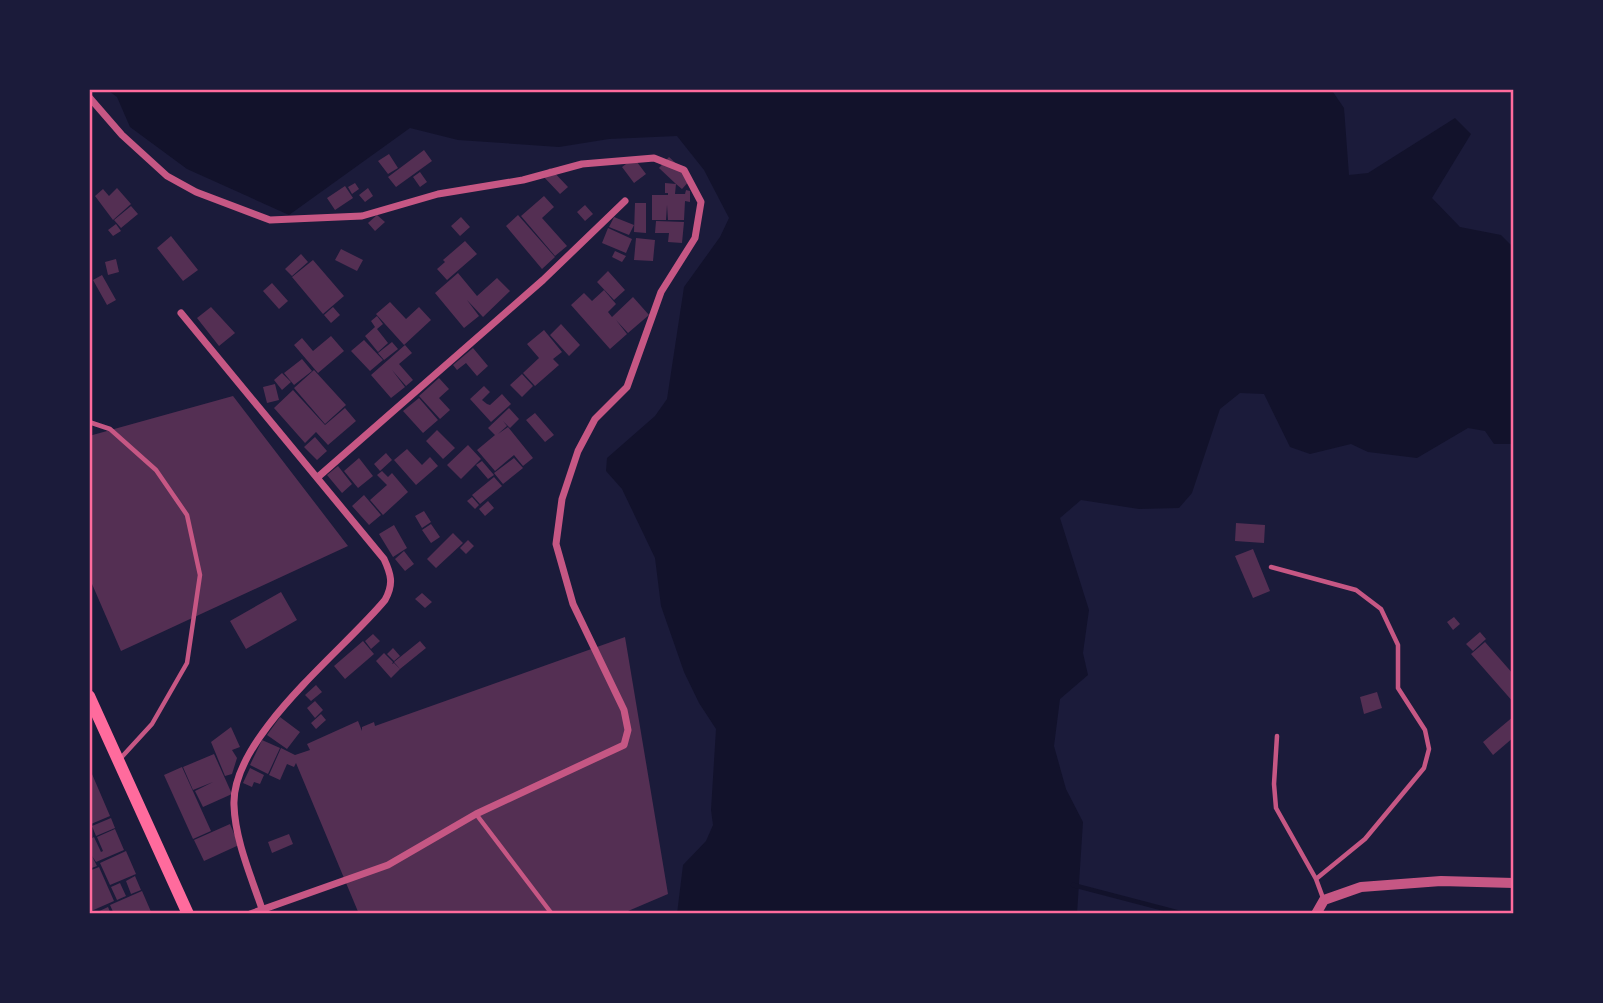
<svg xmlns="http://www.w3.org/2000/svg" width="1603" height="1003" viewBox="0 0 1603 1003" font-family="Helvetica,sans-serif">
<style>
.water{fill:#12122b}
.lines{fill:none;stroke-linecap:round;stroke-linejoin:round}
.stream{stroke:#12122b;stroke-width:4.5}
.building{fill:#542f53}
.service{stroke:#c65784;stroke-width:4.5}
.minor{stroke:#c65784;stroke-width:7}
.tertiary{stroke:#c65784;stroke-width:10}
.secondary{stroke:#ff6b9d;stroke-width:12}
.neatline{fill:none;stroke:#ff6b9d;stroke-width:2.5}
</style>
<rect width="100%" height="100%" fill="#1b1b3a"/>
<path class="water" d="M106 89H1331L1344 108 1349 175 1368 173 1455 118 1471 134 1432 198 1460 227 1501 235 1514 248V444H1494L1485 431 1468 428 1417 458 1368 452 1351 444 1310 454 1290 447 1264 394 1240 393 1220 409 1192 493 1179 508 1139 509 1081 500 1060 518 1089 610 1083 653 1088 675 1060 699 1054 746 1066 789 1083 822 1077 914H677L683 865 706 841 713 825 711 810 716 729 699 703 684 672 661 606 655 558 622 489 606 471 607 458 655 416 667 399 684 287 720 237 729 218 704 170 677 136 609 139 559 147 458 140 410 128 289 215 187 169 130 127 117 97Z"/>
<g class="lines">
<path class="stream" d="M1073 885 1184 914"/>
</g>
<path class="building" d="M424 150 432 161 396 187 388 177Z
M389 154 398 168 388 174 378 161Z
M669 157 692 178 682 189 676 184 675 194H685L686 190 690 191V202L685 201 684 220H668L667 205 666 220H652V195H668V193H665V183L676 184 659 168Z
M634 158 646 174 634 183 622 167Z
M550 168 568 187 560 194 542 175Z
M420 172 427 182 420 187 413 177Z
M355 183 359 189 352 194 348 187Z
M345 186 353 198 335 210 327 198Z
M117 188 131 204 113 220 95 196 103 189 109 196Z
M368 188 373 196 365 202 359 195Z
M544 196 554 207 542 218 567 246 555 256 521 216Z
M635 203H646V233L634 232Z
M585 205 593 214 585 221 577 212Z
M131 206 138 214 121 228 114 220Z
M377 215 385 222 375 231 368 223Z
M518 215 555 257 542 269 506 226Z
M461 217 470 227 460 236 451 226Z
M614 217 634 225 629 235 609 227Z
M656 221 684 222 682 243 668 242 669 233H655Z
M116 224 121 231 113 236 108 230Z
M608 228 632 239 626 253 602 243Z
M171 236 198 270 183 281 157 248Z
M636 238 655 240 653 261 634 260Z
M465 241 477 254 447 280 437 269 445 262 443 260Z
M341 249 363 260 357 271 335 260Z
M615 251 626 256 622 262 612 257Z
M301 254 308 262 292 276 285 269Z
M116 259 119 272 108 275 105 262Z
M313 260 344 296 323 314 292 277Z
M608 271 625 290 614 300 597 282Z
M458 273 477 296 497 278 510 291 483 317 467 300 479 316 464 328 435 293Z
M102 275 116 300 107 305 93 280Z
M272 283 288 301 279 309 263 291Z
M604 290 616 304 608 312 612 317 633 297 649 315 628 333 616 320 627 334 610 349 571 305 584 293 592 301Z
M390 302 406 319 419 307 431 320 404 345 376 314Z
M211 307 235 333 219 346 197 318Z
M333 307 340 315 331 323 324 315Z
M377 316 383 324 377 329 388 343 378 352 365 336 375 327 371 321Z
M561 324 580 345 569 356 550 335Z
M544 330 562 352 553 359 559 365 535 386 523 373 539 358 527 344Z
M331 336 344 351 318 373 294 345 302 338 313 351Z
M364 340 383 360 370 371 351 351Z
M392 342 398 349 384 360 378 353Z
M405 345 412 353 399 364 413 380 406 386 392 370 405 387 391 398 371 375Z
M473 348 488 366 477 376 466 363 457 370 453 365Z
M302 359 312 371 294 385 284 373Z
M314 370 346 405 325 424 294 388Z
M282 373 291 382 282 390 274 380Z
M522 374 533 386 522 397 510 385Z
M439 378 449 389 439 398 450 410 440 419 419 396Z
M275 384 279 400 267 403 263 387Z
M484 386 490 392 482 400 487 404 490 405 502 394 511 404 491 422 470 399Z
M293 390 325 425 345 408 356 421 328 445 316 432 305 443 274 408Z
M233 396 348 546 121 651 89 577V436Z
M419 398 438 420 423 433 403 411Z
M509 408 519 419 510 428 503 421 507 426 498 434 508 427 533 458 523 466 514 455 495 471 477 450 495 435 488 428Z
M535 413 554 435 545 442 526 420Z
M437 430 455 448 443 459 426 441Z
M315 437 327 451 317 460 304 447Z
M468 445 481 459 461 479 447 465Z
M407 449 422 465 430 457 438 466 416 485 394 460Z
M386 453 392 460 380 471 374 464Z
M359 458 373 476 358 488 344 471Z
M514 458 523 468 503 484 494 473Z
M482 461 494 475 488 479 476 465Z
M338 466 352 484 342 493 327 475Z
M382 471 388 477 392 473 408 492 383 515 370 500 387 485 377 475Z
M494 477 502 486 480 504 472 495Z
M364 495 381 515 369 525 352 506Z
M472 497 479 505 475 509 467 501Z
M488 501 494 508 485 516 479 509Z
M424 511 431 522 422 528 415 516Z
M1236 523 1265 525 1264 543 1235 541Z
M431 524 440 537 431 543 422 530Z
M394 525 407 548 393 557 379 534Z
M453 533 463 543 436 568 427 559Z
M468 540 474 546 466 554 460 548Z
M1253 549 1270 591 1253 598 1235 556Z
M404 551 414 564 405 571 395 559Z
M281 592 297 620 246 649 230 621Z
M422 593 432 602 425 608 415 599Z
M1454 617 1460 624 1453 630 1447 622Z
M1480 632 1486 639 1473 651 1466 644Z
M373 634 380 641 371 649 365 641Z
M625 637 668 894 621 914H359L296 763 294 767 287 764 280 780 269 775 281 748 295 755 310 750 307 744 358 721 362 731V727L374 722 375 726Z
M363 641 374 654 345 679 334 666Z
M420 641 426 648 400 669 394 662Z
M1485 642 1514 675V703L1471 654Z
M393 648 400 656 394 661 387 654Z
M384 653 393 662 392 664 394 663 400 669 391 678 376 661Z
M316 685 322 692 311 701 305 695Z
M1377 692 1382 708 1364 714 1360 697Z
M315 701 323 710 315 718 307 708Z
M321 714 326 720 316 729 311 723Z
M1514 716V737L1493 755 1483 742Z
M280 717 300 732 287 749 267 735Z
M231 727 240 747 232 750 237 758 232 774 225 776 211 742Z
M262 740 280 748 268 774 250 765Z
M214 754 232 794 203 807 195 791 213 782 193 790 183 767Z
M89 767 110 816 91 824 89 819Z
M182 767 211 831 193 839 164 775Z
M250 768 264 775 260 784 254 782 252 787 243 783Z
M111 818 115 828 96 836 92 826Z
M230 824 239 845 204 861 194 840Z
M115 829 124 850 96 862 92 856 97 866 89 869V840L94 837 101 852 103 851 97 837Z
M289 834 293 844 272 853 268 842Z
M126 851 136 874 110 885 100 863Z
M99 867 114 901 89 912V871Z
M135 876 141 890 131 894 126 881Z
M120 883 126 896 117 900 111 887Z
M142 891 152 914H114L110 905Z
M108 907 111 914H93Z"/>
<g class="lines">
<path class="service" d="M89 422 110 429 156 470 187 515 200 575 187 663 152 724 119 760
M1271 567 1356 590 1381 609 1398 645V688L1425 730 1429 749 1424 768 1365 839 1316 879 1323 898
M1277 736 1274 784 1276 808 1316 879
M476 814 552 914"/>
<path class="minor" d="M89 97 122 135 167 176 196 192 270 220 362 216 438 194 523 180 582 164 654 158 684 170 701 202 695 238 661 292 627 387 595 419 578 451 562 499 556 544 573 604 624 710 628 730 624 745 476 814 388 865 250 914
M181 313 384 559C391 574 394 584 385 600 344 650 231 737 234 805 235 840 251 876 262 909
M318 477 543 280 625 201"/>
<path class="tertiary" d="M1316 914 1324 900 1361 887 1441 881 1514 883"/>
<path class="secondary" d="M89 696 188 914"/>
</g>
<rect width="1603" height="1003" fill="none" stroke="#1b1b3a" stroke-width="182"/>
<rect x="91" y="91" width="1421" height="821" class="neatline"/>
</svg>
